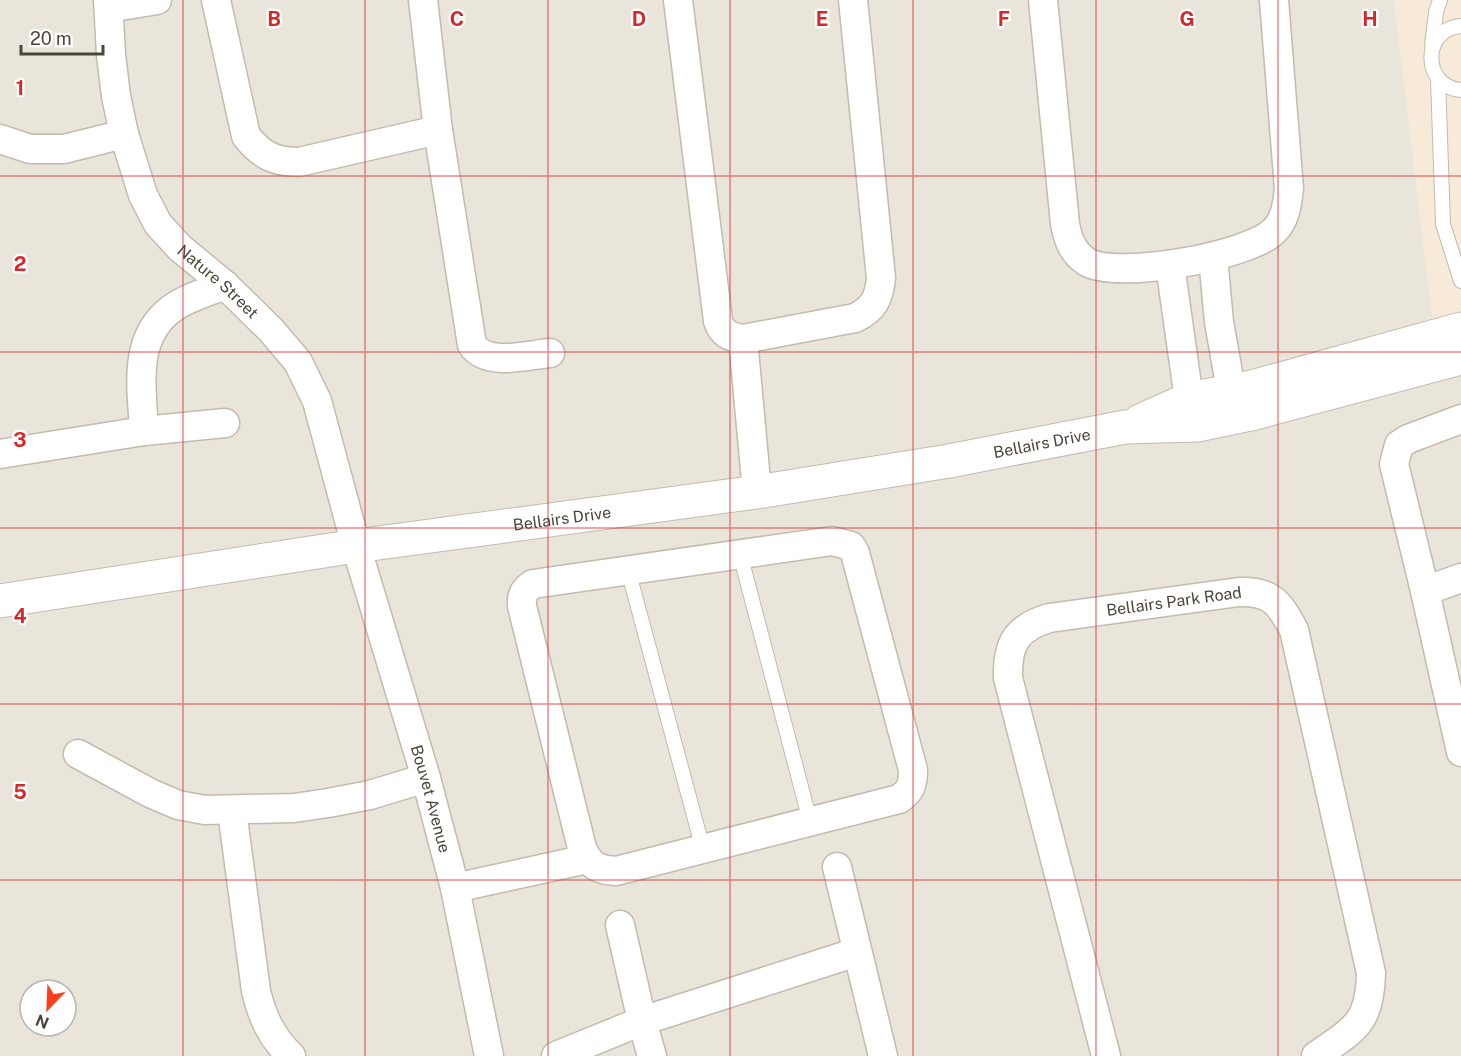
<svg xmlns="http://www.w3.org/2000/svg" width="1461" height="1056" viewBox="0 0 1461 1056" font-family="'Public Sans',sans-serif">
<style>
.residential{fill:#eae5da;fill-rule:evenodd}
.commercial{fill:#f7ead8}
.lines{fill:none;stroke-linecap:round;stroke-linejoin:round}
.service-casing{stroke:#c2bbae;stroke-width:16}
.minor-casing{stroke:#c2bbae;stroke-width:31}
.tertiary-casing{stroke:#c2bbae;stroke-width:35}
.service{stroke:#fff;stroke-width:14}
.minor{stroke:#fff;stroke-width:28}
.tertiary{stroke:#fff;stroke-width:33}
.grid{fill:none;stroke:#d62828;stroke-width:1.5;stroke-opacity:0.55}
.labels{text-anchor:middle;stroke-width:4.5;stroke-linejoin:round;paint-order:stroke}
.street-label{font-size:16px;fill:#4b4439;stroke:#fff}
.grid-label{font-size:20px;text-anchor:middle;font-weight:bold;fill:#d62828;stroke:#fff;stroke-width:4.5;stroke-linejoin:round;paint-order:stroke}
</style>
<rect width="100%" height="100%" fill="#f6f3ec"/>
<path class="residential" d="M0 0H1461V1056H0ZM30 990H66V1026H30Z"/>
<path class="commercial" d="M1394 0H1461V321L1434 333Z"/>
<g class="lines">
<defs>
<path id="service" d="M1461 26C1421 29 1422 87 1461 90
M1432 45 1436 12 1440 0
M1438 79 1443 224 1461 281
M740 554 810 821
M628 570 703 849"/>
<g id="minor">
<path id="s1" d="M108 0 111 55 116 96 124 134 143 195 158 224 180 248 225 285 271 330 298 362 317 401 356 546 426 778 455 888 489 1056"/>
<path d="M216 0 246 136C262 156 275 162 299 162L438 130"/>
<path d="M423 0 438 130 472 345C488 367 527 355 550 353"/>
<path d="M678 0 718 321C722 334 730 337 743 339L855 318C874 309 879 298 881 278L853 0"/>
<path d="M1043 0 1065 224C1068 240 1073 253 1087 262 1118 280 1249 256 1274 231 1286 219 1287 204 1289 189L1274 0"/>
<path d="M109 8 157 0"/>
<path d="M0 139 30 149H64L124 134"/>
<path d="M1213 257 1219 322 1235 412"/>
<path d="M1170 265 1189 399 1196 419"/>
<path d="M743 339 757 492"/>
<path d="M1461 419 1408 439 1399 445 1394 464 1425 591 1461 752"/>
<path d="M144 431C142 389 132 340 170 310 185 298 208 292 225 285"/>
<path d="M0 454 144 431 225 423"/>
<path d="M832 541 851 546 855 553 913 770C913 784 911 791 899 799L616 871C598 870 589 865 582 848L522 606C521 595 524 590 533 584Z"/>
<path d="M1425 591 1461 578"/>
<path d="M78 754 150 793 178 805 205 810 294 808 328 803 370 795 426 778"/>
<path d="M232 811 256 991C262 1016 271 1037 291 1056"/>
<path d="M837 867 883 1056"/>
<path d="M455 888 587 859"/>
<path d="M620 925 642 1021 652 1056"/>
<path d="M556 1056 642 1021 857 952"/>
<path id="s2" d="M1106 1056 1008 678C1007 644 1016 628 1049 618L1239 592C1271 591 1279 602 1294 630L1371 973C1370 1024 1354 1029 1316 1056"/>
</g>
<g id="tertiary">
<path d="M1140 421 1189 399 1252 387 1461 329"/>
<path id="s3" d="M0 601 356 546 757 492 949 461 1125 427 1197 425 1255 413 1461 358"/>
</g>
</defs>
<use href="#service" class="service-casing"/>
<use href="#minor" class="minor-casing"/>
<use href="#tertiary" class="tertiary-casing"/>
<use href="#service" class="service"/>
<use href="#minor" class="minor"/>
<use href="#tertiary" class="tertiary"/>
</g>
<path class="grid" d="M183 0V1056M365 0V1056M548 0V1056M730 0V1056M913 0V1056M1096 0V1056M1278 0V1056M0 176H1461M0 352H1461M0 528H1461M0 704H1461M0 880H1461"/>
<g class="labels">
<g class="street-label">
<text dy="6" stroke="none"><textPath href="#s1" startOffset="315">Nature Street</textPath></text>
<text dy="6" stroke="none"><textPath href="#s3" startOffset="1054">Bellairs Drive</textPath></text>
<text dy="6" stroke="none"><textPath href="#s3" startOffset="568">Bellairs Drive</textPath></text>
<text dy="6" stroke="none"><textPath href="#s2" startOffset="597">Bellairs Park Road</textPath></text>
<text dy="6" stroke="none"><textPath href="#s1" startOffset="886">Bouvet Avenue</textPath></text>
</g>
</g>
<g class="grid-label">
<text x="274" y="26">B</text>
<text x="457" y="26">C</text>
<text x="639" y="26">D</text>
<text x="822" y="26">E</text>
<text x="1004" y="26">F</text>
<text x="1187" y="26">G</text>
<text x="1370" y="26">H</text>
<text x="20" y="95">1</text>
<text x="20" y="271">2</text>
<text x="20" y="447">3</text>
<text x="20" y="623">4</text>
<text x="20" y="799">5</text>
</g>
<g transform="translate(48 1008) rotate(203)"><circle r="28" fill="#ffffff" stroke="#b7b4b0" stroke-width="1.5"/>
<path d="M0-4.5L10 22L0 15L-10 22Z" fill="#fc3f1d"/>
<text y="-9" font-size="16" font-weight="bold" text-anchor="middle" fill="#4b4439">N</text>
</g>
<path d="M21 45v9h82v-9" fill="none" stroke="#4b4439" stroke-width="3"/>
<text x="30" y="45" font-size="18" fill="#4b4439" stroke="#ffffff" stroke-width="4.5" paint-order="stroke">20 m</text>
</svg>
